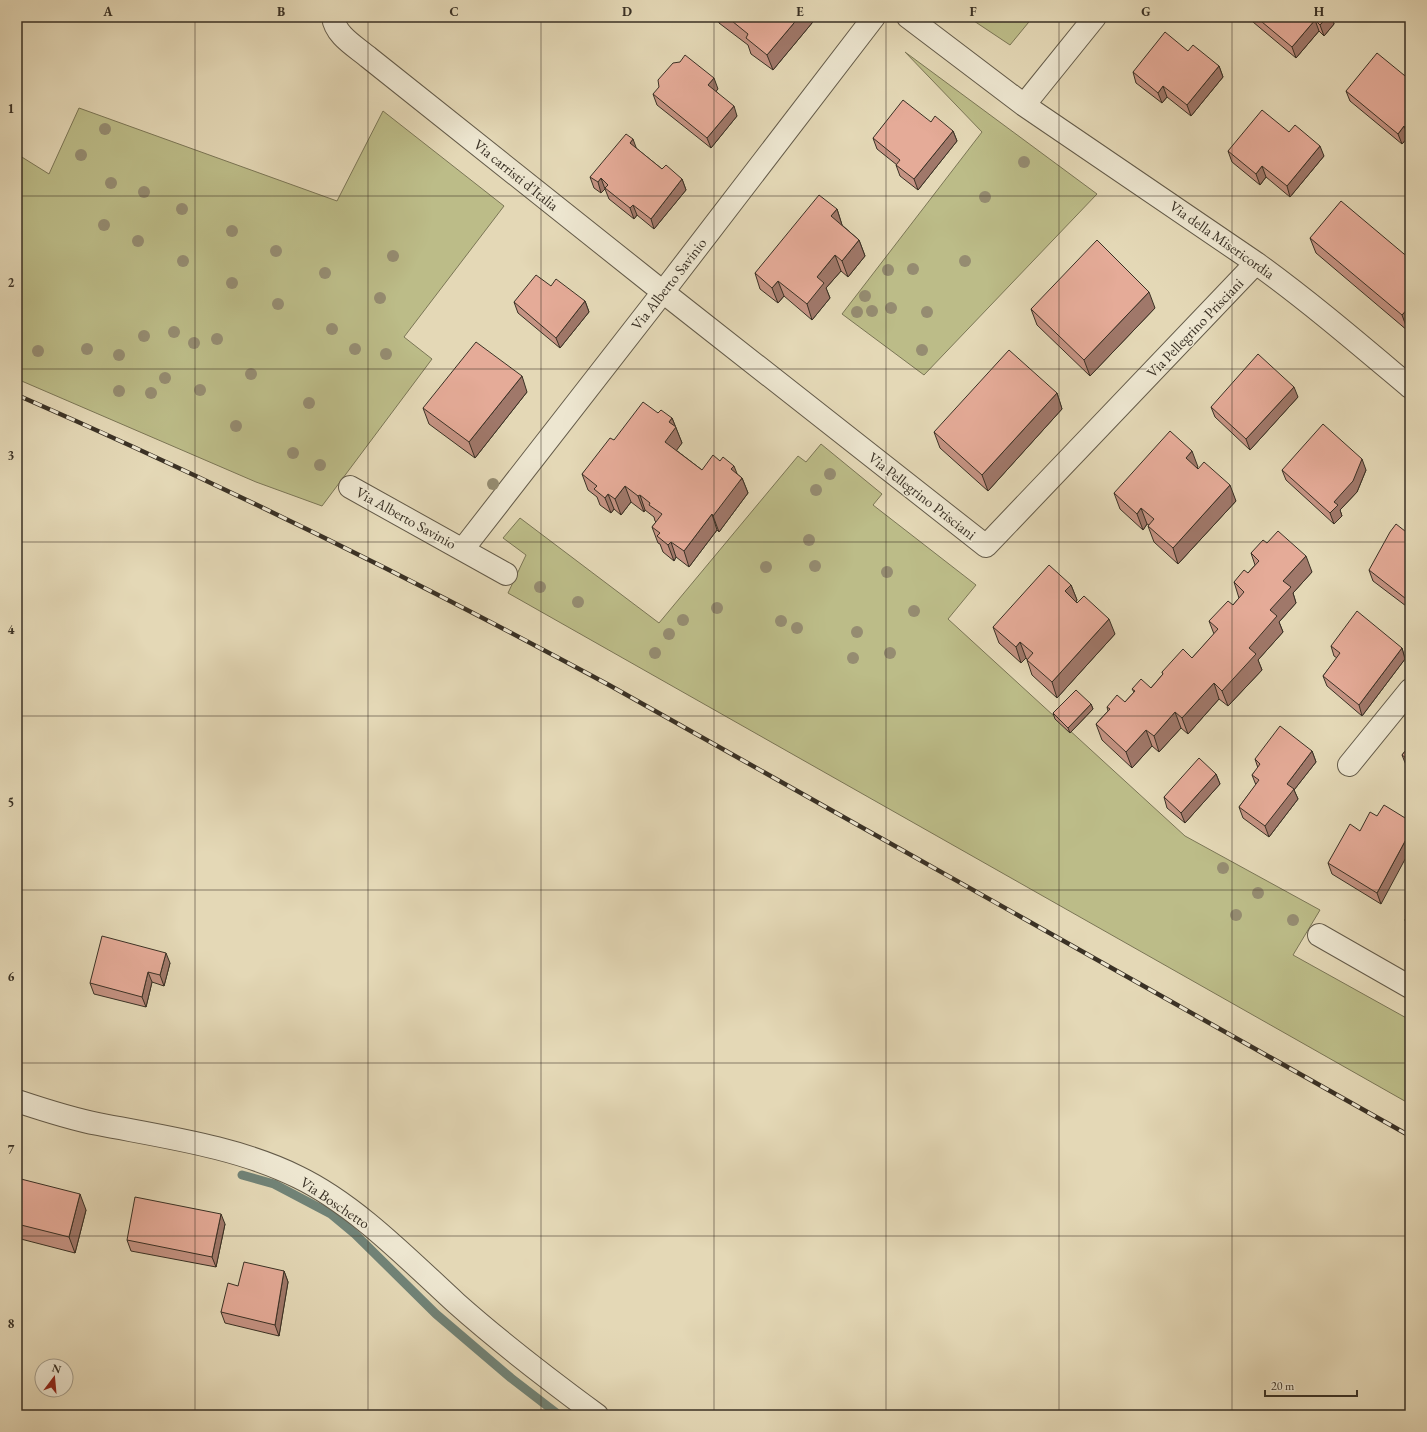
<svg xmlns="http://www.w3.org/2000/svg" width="1427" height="1432" viewBox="0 0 1427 1432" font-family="'EB Garamond',serif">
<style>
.green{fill:#bcbc88;stroke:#7b7656}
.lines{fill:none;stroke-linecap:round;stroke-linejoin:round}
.stream{stroke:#718377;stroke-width:9}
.minor-casing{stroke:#645b49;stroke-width:24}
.minor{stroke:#ede6d0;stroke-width:22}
.rail-casing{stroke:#3a3125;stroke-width:4.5}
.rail{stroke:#ede6d0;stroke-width:3;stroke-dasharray:9;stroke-linecap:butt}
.tree{fill:#958c71}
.wall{fill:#c59383;stroke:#3a3125}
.shaded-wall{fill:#a0786a;stroke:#3a3125}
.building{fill:#e5ab98;stroke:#3a3125}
.grid{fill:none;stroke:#3a3125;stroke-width:1;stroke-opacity:0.55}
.labels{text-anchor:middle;stroke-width:3;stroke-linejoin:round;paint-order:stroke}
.street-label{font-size:15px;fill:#3a3125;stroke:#ede6d0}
.neatline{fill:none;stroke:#3a3125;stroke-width:1.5}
.grid-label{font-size:13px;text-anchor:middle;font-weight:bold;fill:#3a3125}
</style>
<rect width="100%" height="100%" fill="#e4d8b6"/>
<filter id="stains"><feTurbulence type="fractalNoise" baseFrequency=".005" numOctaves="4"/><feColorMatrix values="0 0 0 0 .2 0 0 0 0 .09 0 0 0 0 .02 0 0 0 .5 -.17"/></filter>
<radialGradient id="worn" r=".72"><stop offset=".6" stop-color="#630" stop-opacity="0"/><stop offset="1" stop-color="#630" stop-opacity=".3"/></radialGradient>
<path class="green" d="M968 17H1033L1010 45Z
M905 52 1097 194 924 375 842 314 982 132Z
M79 108 337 201 383 111 504 206 404 337 432 359 322 506 256 482 17 379V154L49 174Z
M821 444 882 494 873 505 976 585 948 619 1185 836 1320 910 1293 955 1410 1020V1104L508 593 526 555 503 538 520 518 659 623 798 456 806 462Z"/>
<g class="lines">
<path class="stream" d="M242 1175 274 1184 331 1214 355 1234 436 1314 511 1378 559 1415"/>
<defs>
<path id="minor" d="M333 17C335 35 355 46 368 57L663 292 986 546 1256 263
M908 17 1024 105 1256 263C1310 302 1360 345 1410 387
M1024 105 1095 17
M350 487 506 574
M463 549 663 292 874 17
M1349 765 1410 690
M1319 935 1410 987
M17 1101C44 1110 71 1119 98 1124 164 1137 238 1147 298 1177 356 1205 409 1260 456 1303 501 1343 548 1379 597 1415"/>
</defs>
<use href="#minor" class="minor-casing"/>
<use href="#minor" class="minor"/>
<defs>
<path id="rail" d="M17 395C219 483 415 580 609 685L1410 1136"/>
</defs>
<use href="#rail" class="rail-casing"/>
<use href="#rail" class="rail"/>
</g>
<g class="tree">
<circle cx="105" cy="129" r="6"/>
<circle cx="81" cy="155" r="6"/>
<circle cx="1024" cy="162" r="6"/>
<circle cx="111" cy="183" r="6"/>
<circle cx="144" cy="192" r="6"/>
<circle cx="985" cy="197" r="6"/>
<circle cx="182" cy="209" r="6"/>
<circle cx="104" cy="225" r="6"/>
<circle cx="232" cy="231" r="6"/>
<circle cx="138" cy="241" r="6"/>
<circle cx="276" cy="251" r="6"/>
<circle cx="393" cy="256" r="6"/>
<circle cx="183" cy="261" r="6"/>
<circle cx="965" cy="261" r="6"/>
<circle cx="913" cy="269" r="6"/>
<circle cx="888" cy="270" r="6"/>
<circle cx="325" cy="273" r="6"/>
<circle cx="232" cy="283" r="6"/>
<circle cx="865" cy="296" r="6"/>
<circle cx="380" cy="298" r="6"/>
<circle cx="278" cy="304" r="6"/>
<circle cx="891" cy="308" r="6"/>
<circle cx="872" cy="311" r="6"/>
<circle cx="857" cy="312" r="6"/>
<circle cx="927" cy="312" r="6"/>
<circle cx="332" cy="329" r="6"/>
<circle cx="174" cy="332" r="6"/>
<circle cx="144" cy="336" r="6"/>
<circle cx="217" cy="339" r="6"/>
<circle cx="194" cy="343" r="6"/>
<circle cx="87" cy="349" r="6"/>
<circle cx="355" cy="349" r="6"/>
<circle cx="922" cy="350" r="6"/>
<circle cx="38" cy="351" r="6"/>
<circle cx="386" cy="354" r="6"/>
<circle cx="119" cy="355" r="6"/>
<circle cx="251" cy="374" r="6"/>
<circle cx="165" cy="378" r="6"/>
<circle cx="200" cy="390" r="6"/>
<circle cx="119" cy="391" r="6"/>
<circle cx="151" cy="393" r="6"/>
<circle cx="309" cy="403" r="6"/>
<circle cx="236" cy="426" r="6"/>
<circle cx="293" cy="453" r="6"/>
<circle cx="320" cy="465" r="6"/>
<circle cx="830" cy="474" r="6"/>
<circle cx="493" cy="484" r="6"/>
<circle cx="816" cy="490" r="6"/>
<circle cx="809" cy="540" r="6"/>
<circle cx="815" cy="566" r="6"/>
<circle cx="766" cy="567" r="6"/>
<circle cx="887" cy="572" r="6"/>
<circle cx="540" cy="587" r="6"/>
<circle cx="578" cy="602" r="6"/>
<circle cx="717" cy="608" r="6"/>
<circle cx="914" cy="611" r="6"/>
<circle cx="683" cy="620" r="6"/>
<circle cx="781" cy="621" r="6"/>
<circle cx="797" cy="628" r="6"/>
<circle cx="857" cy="632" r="6"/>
<circle cx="669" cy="634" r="6"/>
<circle cx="655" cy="653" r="6"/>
<circle cx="890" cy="653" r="6"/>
<circle cx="853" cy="658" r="6"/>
<circle cx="1223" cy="868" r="6"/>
<circle cx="1258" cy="893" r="6"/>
<circle cx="1236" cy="915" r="6"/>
<circle cx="1293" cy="920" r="6"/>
</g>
<path class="wall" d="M717 17H817L773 70 751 54 748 45 719 23Z
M1251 17H1332L1334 24 1324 36 1319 31 1296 58 1253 22Z
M1188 51 1219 66 1223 77 1191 116 1167 97 1162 103 1136 83 1133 72Z
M1410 80V138L1408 137 1402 144 1350 101 1346 91Z
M718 89 716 91 737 116 711 148 657 105 653 94Z
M931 122 953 131 957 141 918 190 900 176 896 165H897L877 149 873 138Z
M1289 132 1324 156 1290 197 1266 177 1260 185 1232 162 1228 151Z
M636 148 662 169 682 179 686 190 654 229 637 215 634 219 609 199 605 189 601 193 594 188 590 177Z
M837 209 842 225 859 240 865 256 848 277 841 271 826 288 830 298 812 320 784 296 778 303 760 289 755 273Z
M1310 238 1410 259V328L1408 331 1316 253Z
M551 286 585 301 589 312 560 348 518 313 514 302Z
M1155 308 1090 376 1037 325 1031 309Z
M527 392 475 458 429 424 423 408Z
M1057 393 1062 409 988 491 940 448 934 432Z
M1298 397 1250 450 1215 417 1211 407Z
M658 413 672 418 682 443 676 450 702 470 737 474 742 478 748 493 719 532 717 530 689 567 676 557 674 561 663 552 660 544 658 543 652 527 656 522 655 521 654 517 645 510 644 512 631 502 621 515 614 509 611 513 600 505 597 497 588 490 582 474 614 440Z
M1198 467 1197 468 1236 501 1178 564 1154 542 1148 526 1149 525 1147 524 1143 530 1120 509 1114 493Z
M1282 470H1366L1357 492 1340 510 1342 516 1334 524 1286 480Z
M1410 535V609L1373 581 1369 570Z
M1267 543 1312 572 1293 593 1296 603 1279 622 1283 632 1258 660 1262 670 1228 706 1219 699 1188 734 1181 728 1159 752 1152 746 1132 768 1102 740 1096 724 1108 711 1107 707 1125 702 1134 692 1132 689 1151 688 1163 674 1162 672 1192 658 1214 634 1209 621 1233 605 1239 598 1234 582 1248 573 1255 565 1251 553Z
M1071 585 1077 600 1076 602 1115 634 1057 698 1032 675 1027 660V659L1026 658 1021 663 999 643 993 627Z
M1331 646 1402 648 1405 659 1362 716 1327 686 1323 676 1337 658 1334 656Z
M1091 704 1093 709 1070 733 1055 719 1053 713Z
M1410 745V769L1406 765 1402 755Z
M1312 751 1316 762 1294 790 1298 799 1269 837 1243 818 1239 807 1256 785 1252 775 1258 768 1255 759Z
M1216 774 1220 784 1185 823 1167 808 1164 797Z
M1360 831 1381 904 1332 874 1328 863Z
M1410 912V931H1409L1405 920Z
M170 963 164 986 152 982 146 1007 94 994 90 983Z
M17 1178 86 1210 75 1253 17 1238Z
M225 1224 216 1267 131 1251 127 1240Z
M284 1271 288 1282 279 1336 225 1323 221 1312 238 1286Z"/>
<path class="shaded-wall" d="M799 17H817L773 70 767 55Z
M1327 17H1332L1334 24 1324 36 1320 25Z
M1315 20 1319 31 1296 58 1292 47Z
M1219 66 1223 77 1191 116 1187 105Z
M714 78 718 89 712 96 708 85Z
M1163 86 1167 97 1162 103 1158 93Z
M734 106 737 116 711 148 707 138Z
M1404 126 1408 137 1402 144 1398 134Z
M953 131 957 141 918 190 914 179Z
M633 139 637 150 630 143Z
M1320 146 1324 156 1290 197 1287 186Z
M1262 166 1266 177 1260 185 1256 174Z
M601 178 605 189 601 193 598 182Z
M682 179 686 190 654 229 651 219Z
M633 205 637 215 634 219 630 208Z
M837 209 842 225 837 232 831 216Z
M859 240 865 256 848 277 842 261Z
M835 255 841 271 826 288 830 298 812 320 807 304 817 277Z
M778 281 784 296 778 303 772 288Z
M1149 292 1155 308 1090 376 1084 360Z
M585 301 589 312 560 348 556 338Z
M1410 306V328L1408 331 1402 315Z
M522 376 527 392 475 458 469 442Z
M1294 387 1298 397 1250 450 1246 439Z
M1057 393 1062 409 988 491 982 475Z
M672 418 682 443 671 458 665 442 669 422Z
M1192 451 1198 467 1191 474 1186 458Z
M1362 459 1366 470 1357 492 1340 510 1342 516 1334 524 1330 513 1334 502Z
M734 466 740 481 742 478 748 493 719 532 713 516 731 469Z
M1230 485 1236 501 1178 564 1173 548Z
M625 486 631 502 621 515 615 499Z
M608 494 614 509 611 513 605 498Z
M640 495 645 510 644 512 638 496Z
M1141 508 1147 524 1143 530 1137 514Z
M712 514 717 530 689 567 684 551Z
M671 542 676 557 674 561 668 545Z
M1306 556 1312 572 1293 593 1296 603 1279 622 1283 632 1258 660 1262 670 1228 706 1222 691 1249 648 1270 610 1283 581Z
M1071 585 1077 600 1070 607 1065 591Z
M1109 619 1115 634 1057 698 1052 682Z
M1020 642 1026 658 1021 663 1016 647Z
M1402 648 1405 659 1362 716 1359 705Z
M1214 683 1219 699 1188 734 1182 718Z
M1091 704 1093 709 1070 733 1068 728Z
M1175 712 1181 728 1159 752 1154 736Z
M1146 730 1152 746 1132 768 1126 752Z
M1312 751 1316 762 1294 790 1298 799 1269 837 1265 826 1287 784Z
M1216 774 1220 784 1185 823 1181 813Z
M1410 832V850L1381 904 1377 893Z
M166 953 170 963 164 986 160 975Z
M148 972 152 982 146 1007 142 997Z
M80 1194 86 1210 75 1253 69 1237Z
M221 1214 225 1224 216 1267 212 1257Z
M284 1271 288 1282 279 1336 275 1325Z"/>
<path class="building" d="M727 17H799L767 55 746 38 748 34Z
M1256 17H1327L1320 25 1315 20 1292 47Z
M1165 32 1188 51 1193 45 1219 66 1187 105 1163 86 1158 93 1133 72Z
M1377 53 1410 80V131L1404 126 1398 134 1346 91Z
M685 55 714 78 708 85 734 106 707 138 653 94 659 87 658 80 673 63 680 62Z
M903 100 931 122 935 116 953 131 914 179 896 165 900 160 873 138Z
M1262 110 1289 132 1295 125 1320 146 1287 186 1262 166 1256 174 1228 151Z
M626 134 633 139 630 143 662 169 666 165 682 179 651 219 633 205 630 208 605 188 608 185 601 178 598 182 590 177Z
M819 195 837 209 831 216 859 240 842 261 835 255 817 277 824 283 807 304 778 281 772 288 755 273Z
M1341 201 1410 259V306L1402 315 1310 238Z
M1097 240 1149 292 1084 360 1031 309Z
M536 275 551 286 556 279 585 301 556 338 514 302Z
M476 342 522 376 469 442 423 408Z
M1009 350 1057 393 982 475 934 432Z
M1258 354 1294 387 1246 439 1211 407Z
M643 402 658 413 661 410 672 418 669 422 676 427 665 442 702 470 713 455 720 461 723 457 734 466 731 469 742 478 713 516 712 514 684 551 671 542 668 545 657 536 660 533 652 527 662 514 649 505 650 503 640 495 638 496 625 486 615 499 608 494 605 498 594 489 597 486 582 474 610 438 614 440Z
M1323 424 1362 459 1353 481 1334 502 1338 505 1330 513 1282 470Z
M1170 431 1192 451 1186 458 1198 469 1204 462 1230 485 1173 548 1148 526 1154 519 1141 508 1137 514 1114 493Z
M1396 524 1410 535V602L1369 570 1390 532Z
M1278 531 1306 556 1283 581 1291 587 1270 610 1277 616 1249 648 1256 654 1222 691 1214 683 1182 718 1175 712 1154 736 1146 730 1126 752 1096 724 1110 709 1107 707 1117 695 1125 702 1135 691 1132 689 1141 679 1151 688 1163 674 1162 672 1183 649 1192 658 1218 629 1209 621 1228 601 1233 605 1244 592 1234 582 1244 570 1248 573 1259 561 1251 553 1263 540 1267 543Z
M1049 565 1071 585 1065 591 1077 603 1084 596 1109 619 1052 682 1027 660 1033 653 1020 642 1016 647 993 627Z
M1357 611 1402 648 1359 705 1323 676 1340 653 1331 646Z
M1076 690 1091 704 1068 728 1053 713Z
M1280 726 1312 751 1287 784 1294 789 1265 826 1239 807 1259 780 1252 775 1260 764 1255 759Z
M1410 745V761L1402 755Z
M1199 758 1216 774 1181 813 1164 797Z
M1384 805 1410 821V832L1377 893 1328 863 1350 824 1360 831 1370 812 1377 816Z
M1410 912V923L1405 920Z
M102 936 166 953 160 975 148 972 142 997 90 983Z
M17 1178 80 1194 69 1237 17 1224Z
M135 1197 221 1214 212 1257 127 1240Z
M244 1262 284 1271 275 1325 221 1312 228 1283 238 1286Z"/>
<path class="grid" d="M195 17V1415M368 17V1415M541 17V1415M714 17V1415M886 17V1415M1059 17V1415M1232 17V1415M17 196H1410M17 369H1410M17 542H1410M17 716H1410M17 890H1410M17 1063H1410M17 1236H1410"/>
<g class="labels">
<g class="street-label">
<text transform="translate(516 175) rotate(39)" y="5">Via carristi d'Italia</text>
<text transform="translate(1222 240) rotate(35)" y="5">Via della Misericordia</text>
<text transform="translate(669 284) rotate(-52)" y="5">Via Alberto Savinio</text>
<text transform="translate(1195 328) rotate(-46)" y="5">Via Pellegrino Prisciani</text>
<text transform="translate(922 496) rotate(38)" y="5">Via Pellegrino Prisciani</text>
<text transform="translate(406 518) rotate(29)" y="5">Via Alberto Savinio</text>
<text transform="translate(335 1203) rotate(34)" y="5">Via Boschetto</text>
</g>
</g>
<rect width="1427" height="1432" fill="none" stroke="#e4d8b6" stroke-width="44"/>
<g transform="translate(54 1378) rotate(16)"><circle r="19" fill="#ede6d0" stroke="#a59e8c"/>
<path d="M0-3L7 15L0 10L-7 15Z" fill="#8f2418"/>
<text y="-6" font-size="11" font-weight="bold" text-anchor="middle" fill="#3a3125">N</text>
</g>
<path d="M1265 1390v6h92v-6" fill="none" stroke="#3a3125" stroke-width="2"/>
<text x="1271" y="1390" font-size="12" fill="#3a3125" stroke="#ede6d0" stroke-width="3" paint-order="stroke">20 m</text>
<rect x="22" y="22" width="1383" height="1388" class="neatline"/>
<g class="grid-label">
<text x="108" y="16">A</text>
<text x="281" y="16">B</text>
<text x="454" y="16">C</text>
<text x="627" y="16">D</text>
<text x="800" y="16">E</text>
<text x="973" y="16">F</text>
<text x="1146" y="16">G</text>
<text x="1319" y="16">H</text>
<text x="11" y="113">1</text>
<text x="11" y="287">2</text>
<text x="11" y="460">3</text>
<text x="11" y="634">4</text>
<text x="11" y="807">5</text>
<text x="11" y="981">6</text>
<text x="11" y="1154">7</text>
<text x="11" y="1328">8</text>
</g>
<rect width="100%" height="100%" filter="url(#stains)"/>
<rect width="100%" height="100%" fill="url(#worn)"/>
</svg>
